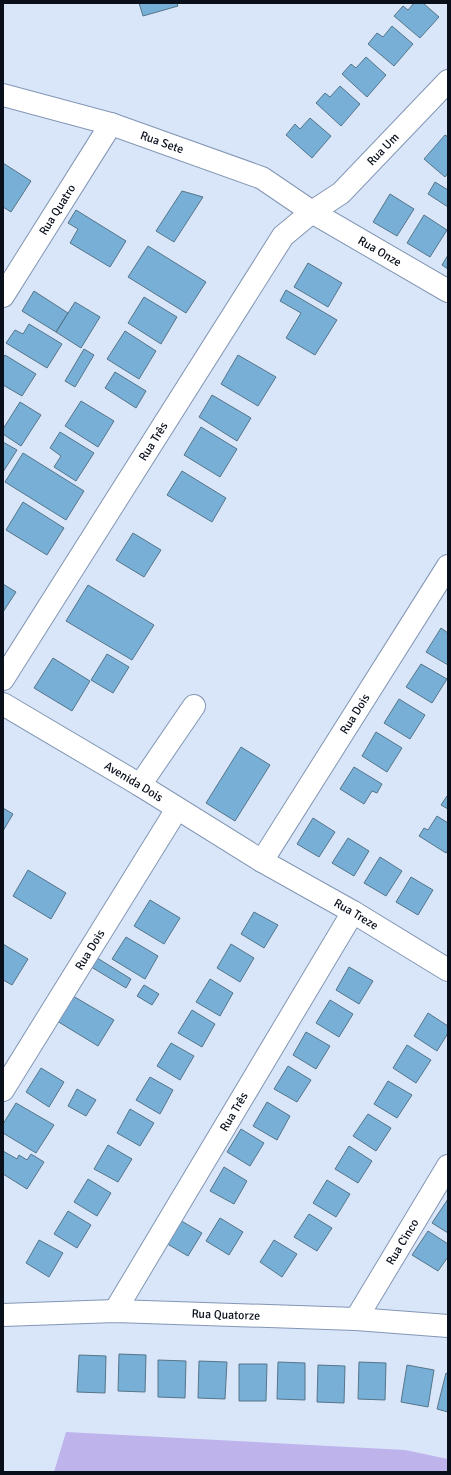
<svg xmlns="http://www.w3.org/2000/svg" width="451" height="1475" viewBox="0 0 451 1475" font-family="Signika,sans-serif">
<style>
.green{fill:#bfb3eb}
.building{fill:#77afd6;stroke:#55758a}
.lines{fill:none;stroke-linecap:round;stroke-linejoin:round}
.street-casing{stroke:#8296b4;stroke-width:24}
.street{stroke:#fff;stroke-width:22}
.labels{text-anchor:middle;stroke-width:3.5;stroke-linejoin:round;paint-order:stroke}
.street-label{font-size:12px;fill:#09101b;stroke:#eef2f9}
</style>
<rect width="100%" height="100%" fill="#d9e6f9"/>
<path class="green" d="M66 1432 405 1450 448 1459V1472H54Z"/>
<path class="building" d="M139 3H177L178 6 143 16Z
M414 3H423L439 17 420 38 394 16 403 6 408 10Z
M392 26 413 44 394 66 368 44 377 33 383 37Z
M366 57 386 75 367 97 342 74 351 64 356 68Z
M340 86 360 104 341 126 316 103 325 93 330 97Z
M310 118 331 136 312 158 286 135 295 124 300 129Z
M445 135 448 137V173L445 177 424 159Z
M3 163 31 181 11 212 3 207Z
M435 182 448 190V207L428 194Z
M182 191 203 197 174 242 156 231Z
M390 194 414 209 397 236 373 222Z
M76 210 126 241 110 267 70 243 78 229 68 223Z
M424 215 447 230 430 257 407 243Z
M148 246 206 282 186 313 128 277Z
M448 255V269L442 265Z
M308 263 342 283 328 307 294 287Z
M286 290 337 320 315 355 286 338 301 313 280 301Z
M34 291 68 313 56 332 22 311Z
M144 297 177 317 161 344 128 323Z
M75 302 100 317 81 348 56 332Z
M29 324 62 344 47 368 6 343 15 330 23 334Z
M125 331 156 351 139 379 107 359Z
M84 349 94 355 75 387 65 381Z
M5 355 36 374 22 396 3 385V358Z
M238 355 276 377 258 406 221 384Z
M115 372 146 391 136 408 105 388Z
M212 395 251 418 237 441 199 417Z
M81 401 114 421 98 447 65 426Z
M20 402 41 415 21 446 3 434V429Z
M201 427 237 449 220 477 184 455Z
M60 432 94 453 76 481 54 467 61 456 50 448Z
M3 442 17 450 3 472Z
M23 453 84 491 66 520 5 482Z
M182 471 226 498 212 522 167 495Z
M23 502 64 528 47 555 6 530Z
M133 533 161 550 144 577 116 560Z
M3 584 16 592 3 612Z
M88 585 154 625 132 660 66 621Z
M441 628 448 633V665L426 652Z
M107 654 129 667 113 693 91 680Z
M53 658 90 681 72 711 34 688Z
M421 664 447 679 432 703 406 687Z
M399 699 425 715 410 739 384 723Z
M376 732 402 748 387 772 362 756Z
M241 747 270 765 235 821 206 803Z
M354 767 382 784 377 793 372 791 364 804 340 789Z
M447 796 448 797V809L441 805Z
M3 808 13 814 3 831Z
M437 816 448 823V850L446 853 419 836 424 828 428 830Z
M313 818 335 832 319 857 297 844Z
M348 838 369 851 354 876 332 863Z
M380 857 402 871 386 896 364 883Z
M28 870 66 893 51 919 13 896Z
M411 877 433 890 418 915 396 902Z
M150 900 180 918 164 944 134 926Z
M254 912 278 925 264 948 241 934Z
M126 937 158 956 145 979 112 959Z
M3 944 28 959 12 985 3 980Z
M231 944 254 958 240 982 217 968Z
M94 956 131 979 126 988 88 965Z
M349 967 373 981 359 1004 336 990Z
M210 979 233 993 220 1016 196 1002Z
M144 985 159 994 152 1005 137 996Z
M73 996 114 1020 98 1046 57 1021Z
M330 1000 353 1014 339 1037 316 1023Z
M192 1010 215 1024 202 1047 178 1033Z
M428 1013 448 1026V1033L437 1051 414 1036Z
M306 1032 330 1046 316 1069 293 1055Z
M171 1043 194 1056 180 1080 157 1066Z
M407 1045 431 1060 416 1083 393 1068Z
M288 1066 311 1080 297 1102 274 1089Z
M41 1068 64 1082 49 1107 26 1092Z
M150 1077 173 1090 160 1114 136 1100Z
M388 1081 412 1095 397 1118 374 1104Z
M77 1089 96 1100 86 1116 68 1106Z
M267 1102 290 1116 277 1140 253 1126Z
M16 1103 54 1125 36 1153 3 1133V1124Z
M130 1109 154 1123 140 1146 117 1133Z
M368 1114 391 1128 376 1151 353 1136Z
M241 1129 264 1143 250 1166 227 1152Z
M108 1145 132 1159 118 1182 94 1169Z
M349 1146 372 1161 358 1183 335 1169Z
M3 1151 17 1159 19 1155 27 1160 31 1154 44 1162 27 1189 3 1174Z
M224 1167 247 1181 234 1204 210 1191Z
M88 1179 111 1193 97 1216 74 1202Z
M327 1180 350 1194 336 1217 313 1203Z
M448 1199V1233L432 1223Z
M68 1211 91 1225 77 1248 54 1234Z
M309 1214 332 1228 317 1251 294 1237Z
M220 1218 243 1232 229 1255 206 1241Z
M178 1219 202 1233 188 1256 164 1242Z
M428 1231 448 1244V1257L438 1271 412 1255Z
M39 1240 63 1253 49 1277 26 1263Z
M274 1240 297 1254 282 1277 260 1262Z
M119 1354 146 1355 145 1392 118 1391Z
M79 1355 106 1356 105 1393 77 1392Z
M158 1360 186 1361 185 1398 158 1397Z
M199 1361 227 1362 225 1399 198 1398Z
M278 1362 305 1363V1400L277 1399Z
M359 1362 386 1363 385 1400 358 1399Z
M239 1364H267L266 1401H239Z
M318 1365 345 1366 344 1403 317 1402Z
M407 1365 434 1370 428 1407 401 1402Z
M446 1373 448 1374V1412L437 1409Z"/>
<g class="lines">
<defs>
<g id="street">
<path id="s1" d="M3 95 111 124 262 178 312 212 448 291"/>
<path id="s2" d="M3 296 111 124"/>
<path id="s3" d="M3 679 283 236 312 212 341 193 448 81"/>
<path id="s4" d="M3 704 140 785 262 861 353 912 448 970"/>
<path d="M140 785 194 706"/>
<path id="s5" d="M262 861 448 566"/>
<path id="s6" d="M3 1090 177 809"/>
<path id="s7" d="M115 1311 353 912"/>
<path id="s8" d="M3 1315 115 1311 356 1319 448 1326"/>
<path id="s9" d="M356 1319 448 1166"/>
</g>
</defs>
<use href="#street" class="street-casing"/>
<use href="#street" class="street"/>
</g>
<g class="labels">
<g class="street-label">
<text dy="4" stroke="none"><textPath href="#s1" startOffset="166">Rua Sete</textPath></text>
<text dy="4" stroke="none"><textPath href="#s3" startOffset="657">Rua Um</textPath></text>
<text dy="4" stroke="none"><textPath href="#s2" startOffset="102">Rua Quatro</textPath></text>
<text dy="4" stroke="none"><textPath href="#s1" startOffset="411">Rua Onze</textPath></text>
<text dy="4" stroke="none"><textPath href="#s3" startOffset="281">Rua Três</textPath></text>
<text dy="4" stroke="none"><textPath href="#s5" startOffset="174">Rua Dois</textPath></text>
<text dy="4" stroke="none"><textPath href="#s4" startOffset="152">Avenida Dois</textPath></text>
<text dy="4" stroke="none"><textPath href="#s4" startOffset="411">Rua Treze</textPath></text>
<text dy="4" stroke="none"><textPath href="#s6" startOffset="165">Rua Dois</textPath></text>
<text dy="4" stroke="none"><textPath href="#s7" startOffset="232">Rua Três</textPath></text>
<text dy="4" stroke="none"><textPath href="#s9" startOffset="90">Rua Cinco</textPath></text>
<text dy="4" stroke="none"><textPath href="#s8" startOffset="223">Rua Quatorze</textPath></text>
</g>
</g>
<rect width="451" height="1475" fill="none" stroke="#09101b" stroke-width="8"/>
</svg>
